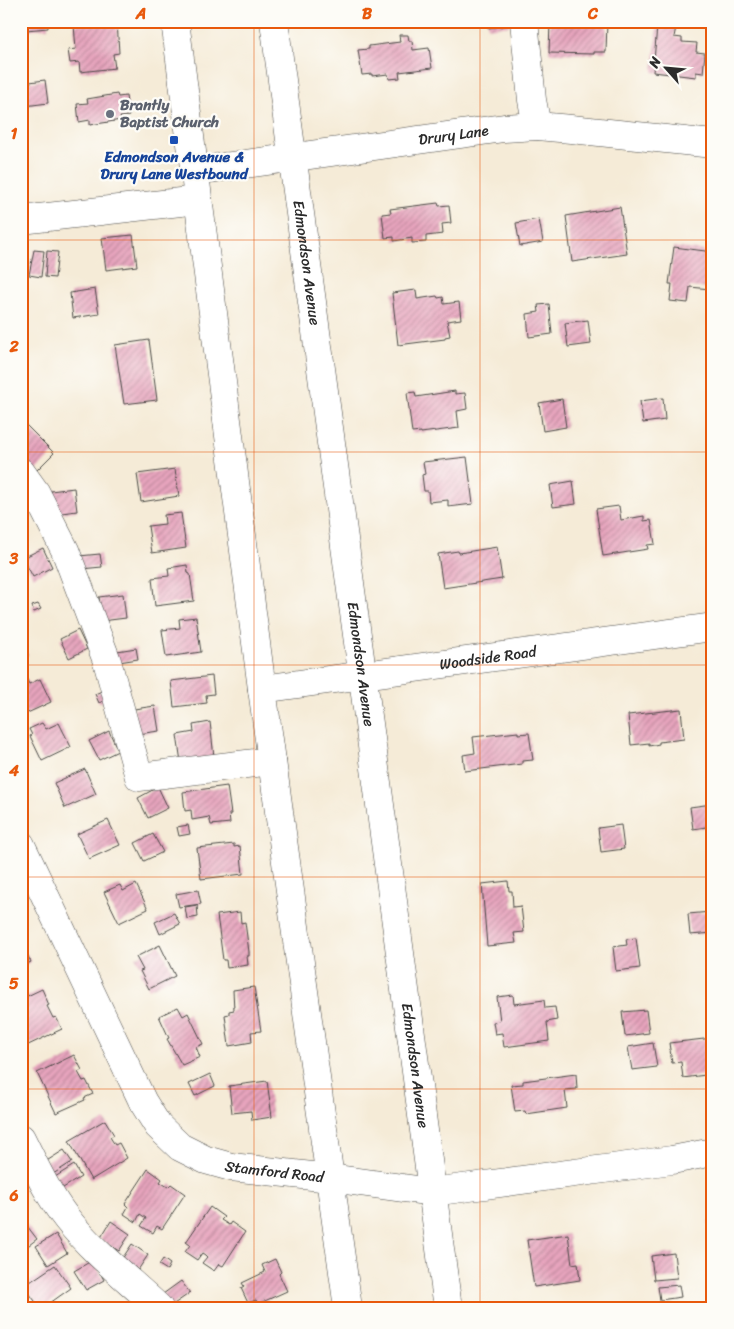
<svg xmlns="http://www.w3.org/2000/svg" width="734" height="1329" viewBox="0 0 734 1329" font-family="Sriracha,sans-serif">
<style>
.building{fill:url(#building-hatch)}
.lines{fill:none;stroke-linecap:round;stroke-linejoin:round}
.minor-casing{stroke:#494845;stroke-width:29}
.major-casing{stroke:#494845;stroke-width:29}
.minor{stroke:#fff;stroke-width:28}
.major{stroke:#fff;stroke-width:28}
.grid{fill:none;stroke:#e8590c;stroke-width:1;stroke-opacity:0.55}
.worship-dot{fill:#6b7280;stroke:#fdfcf7;stroke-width:2}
.transit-dot{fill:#1a4fb4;stroke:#fdfcf7;stroke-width:2}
.labels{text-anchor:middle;stroke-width:4.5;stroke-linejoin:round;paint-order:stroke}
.worship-label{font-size:15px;font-weight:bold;fill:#5b616d;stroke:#fdfcf7;text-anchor:start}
.street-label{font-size:15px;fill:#2b2b2b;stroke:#fdfcf7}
.transit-label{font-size:15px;font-weight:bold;fill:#164399;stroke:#fdfcf7}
.neatline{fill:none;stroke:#e8590c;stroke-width:2}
.grid-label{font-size:16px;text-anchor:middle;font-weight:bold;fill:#e8590c}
</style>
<defs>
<pattern id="building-hatch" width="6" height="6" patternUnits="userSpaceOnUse" patternTransform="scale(1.25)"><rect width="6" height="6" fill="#e7a4bd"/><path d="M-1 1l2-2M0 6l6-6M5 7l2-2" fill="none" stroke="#bb869a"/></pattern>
</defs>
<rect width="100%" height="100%" fill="#fdfcf7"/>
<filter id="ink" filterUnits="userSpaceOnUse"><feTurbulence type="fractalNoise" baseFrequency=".02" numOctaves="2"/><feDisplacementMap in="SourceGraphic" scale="10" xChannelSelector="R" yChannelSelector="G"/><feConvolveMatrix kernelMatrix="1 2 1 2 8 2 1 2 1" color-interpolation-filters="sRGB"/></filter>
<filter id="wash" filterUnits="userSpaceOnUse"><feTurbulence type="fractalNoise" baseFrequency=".0096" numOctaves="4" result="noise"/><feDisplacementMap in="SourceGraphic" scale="20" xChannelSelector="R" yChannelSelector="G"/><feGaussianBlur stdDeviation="1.12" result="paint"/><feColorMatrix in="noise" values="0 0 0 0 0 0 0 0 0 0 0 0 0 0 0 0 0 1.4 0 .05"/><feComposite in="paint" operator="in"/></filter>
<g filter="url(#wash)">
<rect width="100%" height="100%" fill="#f5ebd7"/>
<g id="blocks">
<path class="building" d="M25 21H48V28L26 30Z
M99 21H117L119 53 113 54 115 68 80 72 79 62 70 63 68 50 76 49 74 25Z
M487 21H511V25L488 28Z
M550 21 607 22 606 52H594V54L549 53Z
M657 26 676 27 674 37 682 38V42L697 43 696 52 705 53 703 73 696 72V77L653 72Z
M399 35H408L409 41H412L413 50 429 48 432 68 399 72 400 78 389 79 388 74 372 76V74L362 75 358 50 369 49V46L400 42Z
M45 80 48 103 25 106 22 83Z
M117 94 118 97 126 96 129 116 120 117 121 120 90 125V120L79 122 77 104 88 103 87 99Z
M438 203 439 206 449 205 451 223 442 224 443 234 426 236V242L412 243V238L394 241V237L385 238 382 214 391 213 390 209Z
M620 207 627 254 572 262 566 216Z
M539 219 543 242 520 246 516 223Z
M133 235 137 266 106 270 102 238Z
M674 247 713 252 710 289 690 287 688 303 670 301 672 284H669Z
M34 250 44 251 41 277 29 275Z
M47 251 58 252 55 278 45 277Z
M95 289 99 314 73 318 70 293Z
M416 290 417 299 437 296 438 298 443 297 444 304 459 302 461 319 447 321 450 336 445 337V339L398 345 392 293Z
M549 304 552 334 529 337 527 314 539 312 538 305Z
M588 320 591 344 568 347 565 323Z
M149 340 157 400 124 404 115 345Z
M455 391V394L465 393 467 409 457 411 459 428 421 433V432L412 433 407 393 415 392 416 397Z
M663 398 665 420 643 423 640 401Z
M562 399 566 427 543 431 539 403Z
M21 420 54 453 36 471 21 456Z
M467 457 473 504 448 507V500L429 502 428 491H424L422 475 425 474 423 462Z
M175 469 179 496 141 502 137 474Z
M573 481 576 504 553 507 550 485Z
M74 488 77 511 54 514 51 491Z
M619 506 621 520 644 516V521L651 520 655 544 647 545 648 549 603 556 596 509Z
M181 513 186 548 152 553 148 526 165 524 164 515Z
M497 547 502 579 443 588 438 554 458 551 459 553Z
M43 548 52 567 33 577 23 558Z
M100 554 102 567 81 569 79 556Z
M187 565 188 573 190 574 194 601 155 606 152 578 169 576 168 568Z
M123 594 126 618 102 621 99 597Z
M38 604 41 609 34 612 32 606Z
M196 617 201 652 166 657 162 630 180 628 179 619Z
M78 630 87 649 69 658 60 639Z
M21 640 28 655 21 659Z
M136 648 138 659 113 663 111 652Z
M212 676 214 694 206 695 207 703 174 707 171 681Z
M26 678 29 684 40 679 51 702 21 716V680Z
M104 690 107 699 99 703 95 694Z
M155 706 159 731 138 734 134 709Z
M681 709 684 739 659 742V744L649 746V743L631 745 628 715Z
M210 722 214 757 181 762 177 735 194 732 193 725Z
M42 723 46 729 59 723 71 747 42 761 30 736 32 735 29 729Z
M109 731 118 751 99 760 89 741Z
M518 732V734L529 733 533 760 522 761V764L465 771 463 755 475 753 473 737Z
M85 769 96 794 65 808 54 783Z
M227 786 231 814H229L230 823 211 825 209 817 192 820 191 810 185 811 183 792Z
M158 787 168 808 148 818 138 798Z
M712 804 713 826 693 829 690 807Z
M108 820 120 845 89 859 77 834Z
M188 825 190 834 179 836 177 827Z
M621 825 624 849 601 852 598 828Z
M153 834 163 852 144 861 135 843Z
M234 844V847L240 846 243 874 201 879 197 848Z
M508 881 509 891H512L513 907 521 906 524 932 514 933 516 943 487 946 482 884Z
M136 884 148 909 119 923 104 892 120 885 123 891Z
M198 890 201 904 179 907 176 894Z
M197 905 198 917 187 919 185 907Z
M240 912 241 923 245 922 249 952V956H247L248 965 227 968 226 960H223L217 915Z
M711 912 713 933 690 935 688 914Z
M174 913 180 924 160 934 155 922Z
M636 938 640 968 616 971 613 947 627 945 626 939Z
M160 945 175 976 149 989 140 971 143 970 136 957Z
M23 947 31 962 21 967V948Z
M254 987 261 1031 251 1032 252 1042 229 1046 225 1015 229 1014V1011L234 1010 233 990Z
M42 989 49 1005 47 1006 53 1018 56 1017 62 1029 24 1047 21 1041V999Z
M513 995 514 1004 544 1000 545 1008 555 1007 557 1020 547 1022 549 1041 504 1047 502 1033 495 1034 493 1022 500 1021 497 997Z
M178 1007 183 1016 188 1013 203 1044 196 1047 200 1057 182 1065 167 1039 169 1038 159 1016Z
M646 1010 649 1033 625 1036 622 1012Z
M713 1038V1074L683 1078 681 1062 672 1063 669 1043Z
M653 1043 657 1067 632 1070 628 1047Z
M74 1055 82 1070 78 1072 83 1081 86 1080 93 1094 84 1098 85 1100 56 1113 37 1073Z
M210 1074 215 1086 195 1096 189 1084Z
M576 1074 577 1089 565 1090 567 1108 526 1114 525 1111 515 1112 511 1085 523 1084V1081Z
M267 1081 272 1117 252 1120 251 1111 232 1113 229 1086Z
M105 1120 114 1135 110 1137 115 1145 119 1143 127 1158 91 1180 69 1141Z
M64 1150 72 1162 53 1174 45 1162Z
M74 1165 81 1177 63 1188 55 1177Z
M148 1169 162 1179 160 1182 168 1187 171 1184 185 1194 162 1229 157 1226 153 1233 141 1226 146 1218 140 1214 136 1222 124 1214 128 1207 125 1204Z
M210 1207 224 1217 221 1220 229 1225 231 1222 245 1232 223 1266 219 1264 214 1271 202 1263 207 1257 205 1255 202 1253 197 1260 185 1252 190 1245 186 1242Z
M21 1218 37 1239 21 1251Z
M111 1221 130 1234 119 1251 100 1239Z
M713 1221V1240H712L708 1222Z
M56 1234 67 1253 48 1265 36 1246Z
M568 1234 572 1264 578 1263 580 1280 534 1287 527 1240Z
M132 1244 148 1255 138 1270 122 1259Z
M674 1253 677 1278 654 1280 651 1256Z
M163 1259 170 1264 167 1270 159 1265Z
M275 1259 281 1272 279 1274 287 1291 258 1304 256 1300 248 1303 241 1288 244 1286 242 1283 265 1272 262 1265Z
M93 1260 104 1280 86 1290 74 1271Z
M55 1265 71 1288 43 1308H40L24 1286Z
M181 1281 190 1293 171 1306 163 1294Z
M679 1285 681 1297 660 1300 658 1287Z"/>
</g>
</g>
<g filter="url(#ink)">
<use href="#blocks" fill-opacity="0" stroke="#494845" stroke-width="1"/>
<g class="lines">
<defs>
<g id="minor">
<path d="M524 21 532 100 537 126"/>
<path id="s1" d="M195 171 504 128 537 126 571 129 713 144"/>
<path d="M21 220 198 200"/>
<path d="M21 472 36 493 65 550 107 661 139 777 272 761"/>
<path id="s2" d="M262 689 713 627"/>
<path id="s3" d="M21 845 143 1102 158 1126 180 1147 206 1160 231 1167 330 1178 432 1192 672 1160 713 1152"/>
<path d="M21 1138C35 1166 48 1195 67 1219 93 1252 128 1279 159 1308"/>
</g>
<g id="major">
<path d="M175 21 262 689 348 1308"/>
<path id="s4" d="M274 21 448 1308"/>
</g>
</defs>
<use href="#minor" class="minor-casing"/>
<use href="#major" class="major-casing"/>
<use href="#minor" class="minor"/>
<use href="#major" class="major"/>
</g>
</g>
<path class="grid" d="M254 21V1308M480 21V1308M21 240H713M21 452H713M21 665H713M21 877H713M21 1089H713"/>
<circle class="worship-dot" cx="110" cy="114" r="5"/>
<rect class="transit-dot" x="169" y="135" width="10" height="10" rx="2.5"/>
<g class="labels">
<g class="worship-label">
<text x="120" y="110">Brantly<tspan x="120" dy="17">Baptist Church</tspan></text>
</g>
<g class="street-label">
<text dy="5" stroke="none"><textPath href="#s1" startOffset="261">Drury Lane</textPath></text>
<text dy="5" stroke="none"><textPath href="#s4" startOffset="244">Edmondson Avenue</textPath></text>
<text dy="5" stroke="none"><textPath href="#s2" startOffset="228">Woodside Road</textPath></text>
<text dy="5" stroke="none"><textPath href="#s4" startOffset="649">Edmondson Avenue</textPath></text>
<text dy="5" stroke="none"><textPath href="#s4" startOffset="1054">Edmondson Avenue</textPath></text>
<text dy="5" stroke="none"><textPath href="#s3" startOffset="442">Stamford Road</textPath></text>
</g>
<g class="transit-label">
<text x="174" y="162">Edmondson Avenue &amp;<tspan x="174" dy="17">Drury Lane Westbound</tspan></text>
</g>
</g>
<rect width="734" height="1329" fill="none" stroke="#fdfcf7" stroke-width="55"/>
<g transform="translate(666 68) rotate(297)" stroke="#fdfcf7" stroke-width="4" paint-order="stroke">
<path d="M0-4L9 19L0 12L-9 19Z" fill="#2b2b2b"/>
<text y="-8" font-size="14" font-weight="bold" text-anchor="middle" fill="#2b2b2b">N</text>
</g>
<rect x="28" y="28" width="678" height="1274" class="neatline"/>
<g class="grid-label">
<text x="141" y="19">A</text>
<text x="367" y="19">B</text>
<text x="593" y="19">C</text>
<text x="14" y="139">1</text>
<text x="14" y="352">2</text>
<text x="14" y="564">3</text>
<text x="14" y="776">4</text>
<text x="14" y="989">5</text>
<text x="14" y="1201">6</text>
</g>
</svg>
